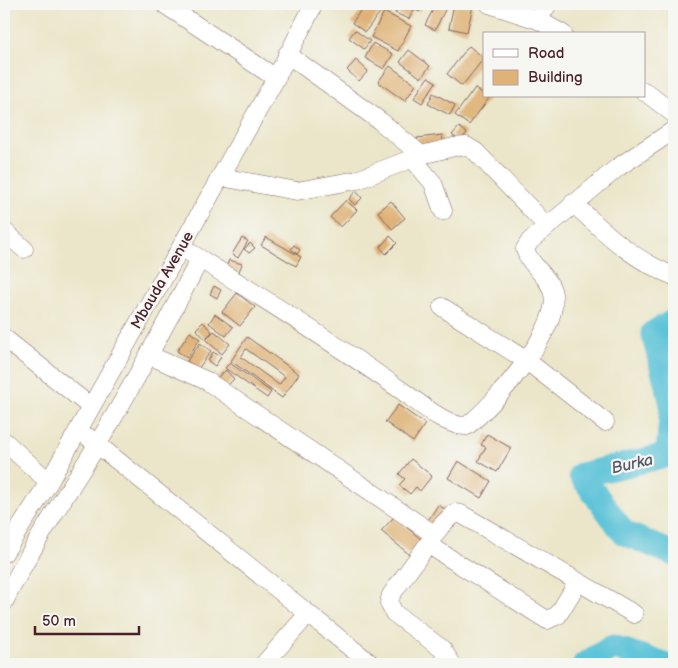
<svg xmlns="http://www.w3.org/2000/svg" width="678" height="668" viewBox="0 0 678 668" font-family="'Balsamiq Sans',sans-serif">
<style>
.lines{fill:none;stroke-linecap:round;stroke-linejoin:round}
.river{stroke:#5bc3d8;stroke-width:25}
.building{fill:#dfb378;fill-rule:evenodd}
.minor-casing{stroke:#826562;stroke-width:19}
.minor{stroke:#fff;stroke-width:18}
.labels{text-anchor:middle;stroke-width:4.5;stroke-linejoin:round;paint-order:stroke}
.street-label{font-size:15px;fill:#4a1f2b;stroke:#f6f6f2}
.water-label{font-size:16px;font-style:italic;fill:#505868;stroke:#f6f6f2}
</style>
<rect width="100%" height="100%" fill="#f6f6f2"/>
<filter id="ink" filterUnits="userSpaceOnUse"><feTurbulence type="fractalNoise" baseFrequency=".02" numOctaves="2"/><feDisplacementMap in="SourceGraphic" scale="10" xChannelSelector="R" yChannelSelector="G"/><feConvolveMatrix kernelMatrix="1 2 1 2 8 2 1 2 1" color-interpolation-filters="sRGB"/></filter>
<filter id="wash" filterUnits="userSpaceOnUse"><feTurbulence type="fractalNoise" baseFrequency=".0096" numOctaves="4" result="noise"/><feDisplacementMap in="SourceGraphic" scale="20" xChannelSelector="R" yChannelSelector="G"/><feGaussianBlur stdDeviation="1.12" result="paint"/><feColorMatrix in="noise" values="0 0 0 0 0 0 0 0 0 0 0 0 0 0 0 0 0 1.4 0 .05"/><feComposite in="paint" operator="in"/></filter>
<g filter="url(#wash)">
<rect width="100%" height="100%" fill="#ebe6c9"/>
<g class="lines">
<path class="river" d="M674 321 653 333 672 404 668 455 581 475 624 533 674 554
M585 664 613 647 662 664"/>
</g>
<g id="blocks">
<path class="building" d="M365 4H372L381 11 365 32 352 23Z
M381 4H394L392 9Z
M399 4H423L419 12 414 9 409 19 395 13Z
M436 4 447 6 435 30 425 25Z
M454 4 473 6 467 32 449 28Z
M384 12 411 26 398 51 371 37Z
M355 30 370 41 364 49 349 38Z
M373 43 393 54 384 69 365 58Z
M469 46 484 58 462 86 447 74Z
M409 50 430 66 421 78 400 62Z
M356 60 368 71 359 81 347 70Z
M390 66 416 85 405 101 378 82Z
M428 77 436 82 422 103 414 98Z
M475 88 489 98 469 125 455 115Z
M433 93 455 105 450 115 428 104Z
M459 127 467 133 460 141 452 135Z
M442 135 444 145 419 148 417 138Z
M356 191 362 198 355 205 349 199Z
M346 200 357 210 341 227 330 217Z
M391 201 405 218 392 229 378 212Z
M390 236 397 243 386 254 380 247Z
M266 237 301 257 296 266 261 245Z
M242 238 248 241 238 258 232 254Z
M250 243 255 248 249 253 244 249Z
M294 245 300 250 297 254 291 249Z
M229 260 242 264 238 274 225 270Z
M214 286 221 290 217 298 210 294Z
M237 293 255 307 240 326 222 312Z
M215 314 233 327 226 336 209 323Z
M203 322 212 332 205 339 196 329Z
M214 331 230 344 222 354 206 340Z
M190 332 200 339 187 358 177 351Z
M247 337 299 374 282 398 231 361ZM246 349 285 377 279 385 241 357Z
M200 343 211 351 198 369 187 361Z
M213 352 221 357 215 366 208 361Z
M230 363 271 392 267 398 225 368Z
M226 370 234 379 225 388 216 379Z
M398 405 425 424 413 442 385 422Z
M487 434 511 448 497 472 478 461 486 447 481 445Z
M411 459 432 476 420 491 416 487 410 494 399 485 405 479 399 474Z
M458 461 491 481 481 498 448 478Z
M438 505 445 509 434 526 427 522Z
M394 517 422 540 410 555 381 531Z"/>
</g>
</g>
<g filter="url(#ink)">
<use href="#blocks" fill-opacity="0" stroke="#826562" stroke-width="1"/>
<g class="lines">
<defs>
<path id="minor" d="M164 4 276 78
M489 4 538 20 563 34
M538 20 548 4
M287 54 380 121 421 155
M644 91 674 114
M413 159 433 183 443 211
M221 177 297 191 357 180 421 155 454 147 466 146 476 152 546 225
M573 203C604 232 634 261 674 276
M4 231 24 249
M181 247C257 294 332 341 405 393 419 403 449 428 467 426 494 405 561 329 553 294 550 276 530 267 525 249L530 241 617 168 674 130
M442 307 527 361 605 422
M4 338 91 407
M149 355 207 381 435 535
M88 437 371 664
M4 441 49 482
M429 545 547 620 558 615 578 582
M4 553 49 482 276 78 314 4
M4 602C31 547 65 497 97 445 134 384 167 322 200 259
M264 664 308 614
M452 664 442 649 394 613 389 603 391 595 441 526 454 513 461 514 634 614"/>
</defs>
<use href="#minor" class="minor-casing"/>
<use href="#minor" class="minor"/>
</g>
</g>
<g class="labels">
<g class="street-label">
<text transform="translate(162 280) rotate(-60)" y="5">Mbauda Avenue</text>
</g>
<g class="water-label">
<text transform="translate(632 463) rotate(-13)" y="6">Burka</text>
</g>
</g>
<rect width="678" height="668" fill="none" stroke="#f6f6f2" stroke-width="20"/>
<rect x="483" y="32" width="162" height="65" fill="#f6f6f2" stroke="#b1a0a2"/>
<rect x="493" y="49" width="25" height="8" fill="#ffffff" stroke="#b1a0a2"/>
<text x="528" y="58" font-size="15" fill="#4a1f2b">Road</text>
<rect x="493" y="70" width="25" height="15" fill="#dfb378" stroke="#b1a0a2"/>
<text x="528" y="82" font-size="15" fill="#4a1f2b">Building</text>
<path d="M35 626v8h104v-8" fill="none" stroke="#4a1f2b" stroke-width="2.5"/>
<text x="42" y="626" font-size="15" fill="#4a1f2b" stroke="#f6f6f2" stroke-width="4" paint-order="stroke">50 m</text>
</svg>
